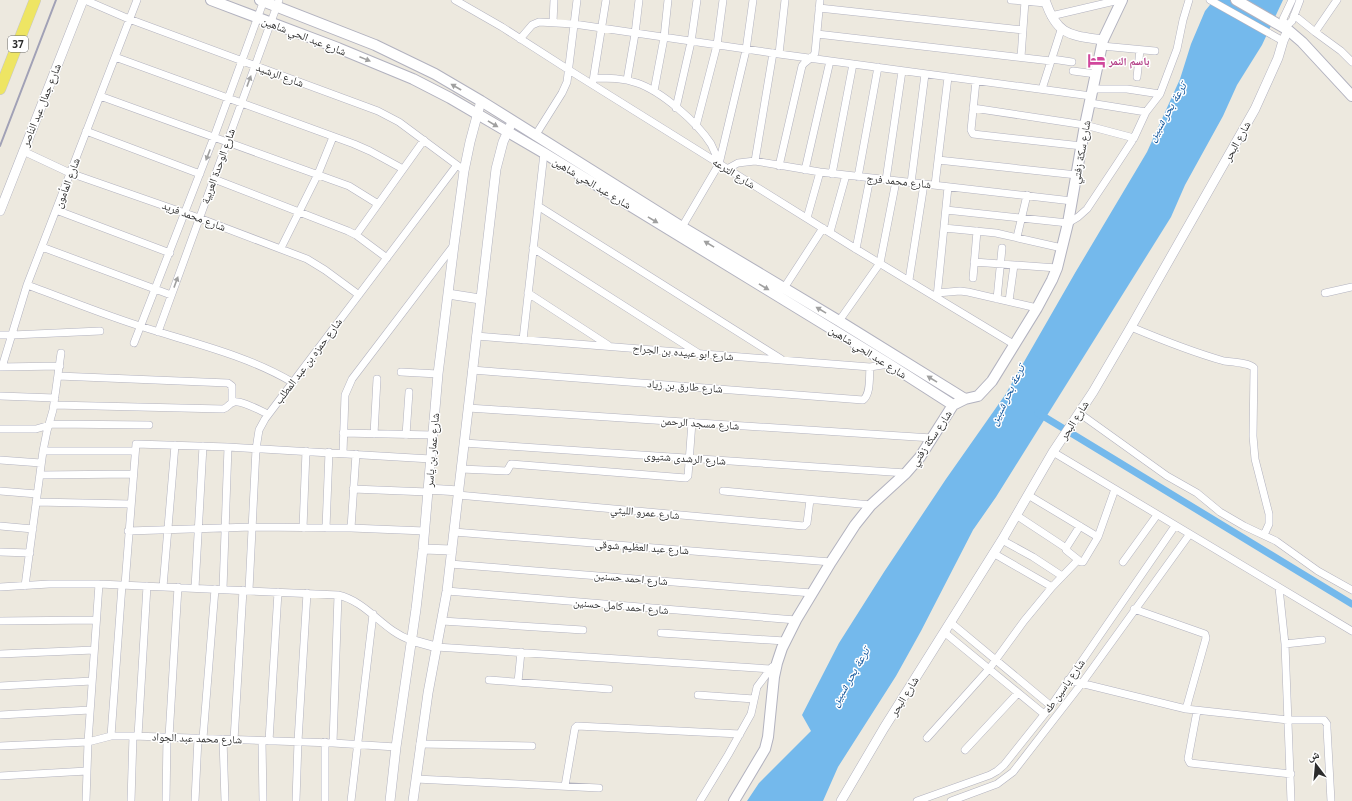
<svg xmlns="http://www.w3.org/2000/svg" width="1352" height="801" viewBox="0 0 1352 801" font-family="'Open Sans','Noto Naskh Arabic',sans-serif">
<style>
.water{fill:#74b9ec}
.lines{fill:none;stroke-linecap:round;stroke-linejoin:round}
.canal{stroke:#74b9ec;stroke-width:7}
.minor-casing{stroke:#b2b2bf;stroke-width:8}
.tertiary-casing{stroke:#b2b2bf;stroke-width:10}
.secondary-casing{stroke:#b2b2bf;stroke-width:12}
.primary-casing{stroke:#c8c8c8;stroke-width:12}
.minor{stroke:#fff;stroke-width:7}
.tertiary{stroke:#fff;stroke-width:9}
.secondary{stroke:#fff;stroke-width:10}
.primary{stroke:#eee563;stroke-width:11}
.rail{stroke:#a1a1b6;stroke-width:2}
.oneway{fill:#a0a0a0}
.labels{text-anchor:middle;stroke-width:3;stroke-linejoin:round;paint-order:stroke}
.shield{fill:#fff;stroke:#6b6b6b;stroke-width:1}
.shield-label{font-size:10px;font-weight:bold;fill:#2c2c2c}
.street-label{font-size:11px;fill:#2c2c2c;stroke:#fff}
.hotel-label{font-size:11px;font-weight:bold;fill:#b23c85;stroke:#fff;text-anchor:start}
.water-label{font-size:12px;font-style:italic;fill:#10559b;stroke:#fff}
</style>
<rect width="100%" height="100%" fill="#ede9df"/>
<path class="water" d="M1214 0H1283L1262 45 1237 85 1223 116 1185 185 1171 217 996 497 973 530 921 631 896 676 838 767 823 801H747L759 783 811 731 802 715 839 643 884 572 946 479 1005 395 1075 273 1147 152 1180 79 1191 44 1205 11Z"/>
<g class="lines">
<path class="canal" d="M1038 413 1352 604"/>
<defs>
<path id="minor" d="M85 0 129 19 378 111 399 122 461 168
M455 0 502 27 569 70 856 249 1015 345
M1011 0 1046 3
M1210 0 1283 41
M1292 0 1283 19 1285 27 1292 21 1300 0
M819 8 1023 30
M1294 15 1315 32 1337 0
M1051 16 1119 0
M553 22 554 0
M1315 32 1341 51 1352 62
M817 34 1051 61
M520 39 532 25 539 22 574 24 779 54 1091 96
M1102 46 1155 51
M779 54 785 0
M115 57 354 144 370 151 403 169
M1021 57 1025 1
M1052 59 1072 62
M1073 71 1096 74
M1137 77 1140 50
M594 78C609 78 623 78 637 83 661 91 697 122 711 144 714 150 717 157 719 164
M627 80 635 34 639 0
M593 81 606 0
M976 81 971 130 973 134 1082 146
M1042 89 1061 30
M1092 89H1127L1160 94
M654 91 664 38 668 0
M100 96 349 186 378 204
M1090 103 1146 112
M676 108 691 42 697 0
M973 108 1085 125 1134 138
M696 126 717 45 723 0
M86 131 200 174
M535 136 562 93 567 82 577 0
M23 151 70 173 199 218 307 259 325 270 359 295
M938 160 1077 175
M755 161 773 53
M779 166 802 66C805 61 812 59 815 53L820 0
M727 169 738 163 755 161 820 172 1072 201
M805 170 830 61
M832 174 853 64
M858 177 878 67
M214 179 348 231 356 235 387 258
M886 180 902 71
M911 183 925 74
M935 185 948 77
M538 206 781 359
M56 210 170 253
M946 210 1068 223 1078 217 1087 209 1117 164 1134 138 1146 112 1160 94 1177 49 1183 20 1189 0
M807 218 820 172
M682 227 719 164 746 50 753 0
M944 228 996 233 1062 248
M830 232 846 175
M356 235 424 140
M1017 237 1027 195
M42 247 171 295
M281 248 318 174 333 137
M533 248 698 353
M856 249 870 178
M974 262 1057 268
M973 278 977 231
M909 280 924 184
M27 285C66 299 104 315 143 327 193 343 246 355 292 382
M784 288 823 228
M528 293 608 345
M937 293 960 291 968 292 1037 308
M1325 293 1352 287
M937 297 948 187
M997 299 1002 248
M1009 301 1014 265
M839 321 880 263 896 181
M1131 327C1162 340 1192 352 1224 361 1232 362 1250 363 1254 368L1253 436 1255 459 1269 514V524L1264 535
M158 332 279 0
M0 335H12L100 331
M476 336 870 367 889 364
M523 340 544 153
M134 343 214 137 264 0
M0 367 60 366
M2 367 27 285 137 0
M472 370 863 400C871 394 869 377 870 367
M401 372 438 374
M58 376 228 383 232 386V403
M0 396 55 398
M54 405 223 409C228 408 229 403 234 402 241 400 261 411 268 414
M468 408 932 438
M1079 413 1167 476 1197 493 1220 512 1244 526 1276 541 1318 571 1352 590
M0 429H36L53 424 149 425
M343 433 433 435
M374 434 377 379
M406 435 409 392
M464 443 906 473
M43 451H134
M1053 452 1352 631
M343 453 345 395 352 379 454 245
M0 460 41 463
M461 469 507 471 511 464 686 478 688 476 692 422
M40 475 133 474
M353 489 428 492
M0 491 37 494
M723 491 871 505
M458 495 804 526 807 523 810 500
M1028 495 1098 537
M36 502 130 504
M1016 515 1066 548
M0 526 33 529
M1080 526 1066 548V550L1081 562H1083L1098 537 1115 489
M303 528 306 451
M326 528 329 452
M351 528 356 454
M128 531 252 527 351 528 425 531
M454 532 831 562
M1002 540 1033 557 1062 576
M0 552 30 553
M993 553 1052 587
M1123 562 1157 515
M450 564 812 593
M125 585 136 444 228 447 431 459
M25 586 43 451 47 431 53 410 61 353
M0 587 49 584H99L338 595C368 602 383 631 411 640
M163 587 175 445
M195 588 203 446
M1279 588 1285 644 1291 801
M223 589 228 447
M249 590 256 449 259 430 265 419 457 165
M447 591 796 620
M1134 609 1205 634 1206 638 1186 709
M0 621 96 620
M442 621 583 630
M950 622 1051 706
M944 632 1044 714
M661 633 785 641
M1285 644 1322 640
M436 647 771 669
M0 654 94 650
M489 680 609 689
M1068 680 1186 709 1288 720H1324L1327 724V728L1331 801
M518 682 521 652
M0 686 92 681
M698 695 754 699
M1197 711 1188 759 1190 763 1291 774
M0 715 90 710
M111 736 122 585
M138 736 147 586
M169 737 178 587
M203 738 215 589
M927 738 989 669 1024 621 1052 587 1078 560
M223 739 225 801
M234 740 243 590
M262 741 263 801
M269 741 278 592
M325 742V801
M333 743 338 595
M420 744 532 746
M0 746 88 742 111 736H133L333 743 396 747
M965 750 1018 693
M0 776 87 771
M416 779 599 788
M565 786 575 728 577 726 740 734
M86 801 88 742 99 584
M131 801 133 736
M166 801 167 737
M195 801 198 738
M296 801 298 741 307 593
M351 801 373 614
M700 801 728 755 751 714 757 687 772 667
M917 801 990 775 997 771 1004 765 1051 706 1175 526
M951 801 997 784 1013 772 1082 683 1189 535"/>
<path id="tertiary" d="M1045 0C1057 36 1070 35 1103 40
M0 211 83 0
M448 294 480 299
M428 489 459 491
M423 549 452 550
M411 640 436 647
M390 801 396 747 416 609 423 549 438 374 454 245 464 171 470 142 481 101
M413 801 428 693 447 591 496 169 503 142 512 122
M841 801 884 728 1002 540 1053 452 1093 392 1131 327 1255 109 1278 58 1283 41 1288 30"/>
<path id="secondary" d="M211 0 338 48 413 79 450 98 544 153 889 364 953 405
M260 0 375 45 435 74 481 101 682 227 839 321 965 399
M1236 0 1288 30 1302 42 1352 96
M734 801 765 749 768 737 774 677 777 663 782 648 796 620 831 562 855 525 871 505 906 473 920 457 953 405 965 399 978 396 992 381 1037 308 1052 280 1057 268 1068 223 1085 125 1103 40 1122 0"/>
<path id="primary" d="M0 89 35 0"/>
</defs>
<use href="#minor" class="minor-casing"/>
<use href="#tertiary" class="tertiary-casing"/>
<use href="#secondary" class="secondary-casing"/>
<use href="#primary" class="primary-casing"/>
<use href="#minor" class="minor"/>
<use href="#tertiary" class="tertiary"/>
<use href="#secondary" class="secondary"/>
<use href="#primary" class="primary"/>
<path class="rail" d="M0 146 56 0"/>
</g>
<defs><path id="oneway-solid" d="M-6-.8H1V-3.2L6.5 0L1 3.2V.8H-6Z"/></defs>
<g class="oneway">
<use href="#oneway-solid" transform="translate(365 59) rotate(22)"/>
<use href="#oneway-solid" transform="translate(249 81) rotate(-70)"/>
<use href="#oneway-solid" transform="translate(456 87) rotate(-150)"/>
<use href="#oneway-solid" transform="translate(493 124) rotate(31)"/>
<use href="#oneway-solid" transform="translate(208 155) rotate(111)"/>
<use href="#oneway-solid" transform="translate(653 220) rotate(31)"/>
<use href="#oneway-solid" transform="translate(709 244) rotate(-149)"/>
<use href="#oneway-solid" transform="translate(176 282) rotate(-70)"/>
<use href="#oneway-solid" transform="translate(764 287) rotate(31)"/>
<use href="#oneway-solid" transform="translate(821 310) rotate(-149)"/>
<use href="#oneway-solid" transform="translate(932 379) rotate(-148)"/>
</g>
<defs>
<symbol id="hotel-bare" viewBox="-9 -9 18 18"><path d="M-6-4.5h1.5V1H6V5H4.5V3h-9V5H-6ZM-4 0a1.8 1.8 0 1 1 3.6 0ZM.5 0V-2.5h3Q6-2.5 6 0Z" fill="#d1479c" stroke="#fff" stroke-width="2.5" paint-order="stroke"/></symbol>
</defs>
<g fill-rule="evenodd">
<use href="#hotel-bare" x="1084" y="48" width="25" height="25"/>
</g>
<g class="labels">
<rect class="shield" x="8" y="36" width="20" height="16" rx="3"/>
<g class="shield-label">
<text x="18" y="48">37</text>
</g>
<g class="street-label">
<text transform="translate(304 36) rotate(21)" y="4">شارع عبد الحي شاهين</text>
<text transform="translate(280 75) rotate(20)" y="4">شارع الرشيد</text>
<text transform="translate(41 105) rotate(-68)" y="4">شارع جمال عبد الناصر</text>
<text transform="translate(1237 141) rotate(-61)" y="4">شارع البحر</text>
<text transform="translate(1081 152) rotate(-80)" y="4">شارع سكة زفتي</text>
<text transform="translate(218 166) rotate(-70)" y="4">شارع الوحدة العربية</text>
<text transform="translate(734 173) rotate(32)" y="4">شارع الترعه</text>
<text transform="translate(899 181) rotate(6)" y="4">شارع محمد فرج</text>
<text transform="translate(67 183) rotate(-69)" y="4">شارع المأمون</text>
<text transform="translate(592 183) rotate(31)" y="4">شارع عبد الحي شاهين</text>
<text transform="translate(194 216) rotate(20)" y="4">شارع محمد فريد</text>
<text transform="translate(683 352) rotate(5)" y="4">شارع ابو عبيده بن الجراح</text>
<text transform="translate(868 352) rotate(32)" y="4">شارع عبد الحي شاهين</text>
<text transform="translate(308 361) rotate(-53)" y="4">شارع حمزه بن عبد المطلب</text>
<text transform="translate(685 386) rotate(4)" y="4">شارع طارق بن زياد</text>
<text transform="translate(1074 420) rotate(-57)" y="4">شارع البحر</text>
<text transform="translate(700 423) rotate(4)" y="4">شارع مسجد الرحمن</text>
<text transform="translate(931 438) rotate(-56)" y="4">شارع سكة زفتي</text>
<text transform="translate(432 450) rotate(-85)" y="4">شارع عمار بن ياسر</text>
<text transform="translate(685 458) rotate(4)" y="4">شارع الرشدى شتيوى</text>
<text transform="translate(645 512) rotate(5)" y="4">شارع عمرو الليثي</text>
<text transform="translate(642 547) rotate(4)" y="4">شارع عبد العظيم شوقى</text>
<text transform="translate(631 578) rotate(5)" y="4">شارع احمد حسنين</text>
<text transform="translate(621 606) rotate(5)" y="4">شارع احمد كامل حسنين</text>
<text transform="translate(1064 686) rotate(-55)" y="4">شارع ياسين طه</text>
<text transform="translate(904 696) rotate(-58)" y="4">شارع البحر</text>
<text transform="translate(197 738) rotate(2)" y="4">شارع محمد عبد الجواد</text>
</g>
<g class="hotel-label">
<text x="1109" y="65">باسم النمر</text>
</g>
<g class="water-label">
<text transform="translate(1167 112) rotate(-60)" y="4">ترعة بحر شبين</text>
<text transform="translate(1007 395) rotate(-64)" y="4">ترعة بحر شبين</text>
<text transform="translate(850 677) rotate(-60)" y="4">ترعة بحر شبين</text>
</g>
</g>
<g transform="translate(1316 765) rotate(344)" stroke="#ffffff" stroke-width="3" paint-order="stroke">
<path d="M0-3L7 15L0 10L-7 15Z" fill="#2c2c2c"/>
<text y="-6" font-size="11" font-weight="bold" text-anchor="middle" fill="#2c2c2c">ش</text>
</g>
</svg>
